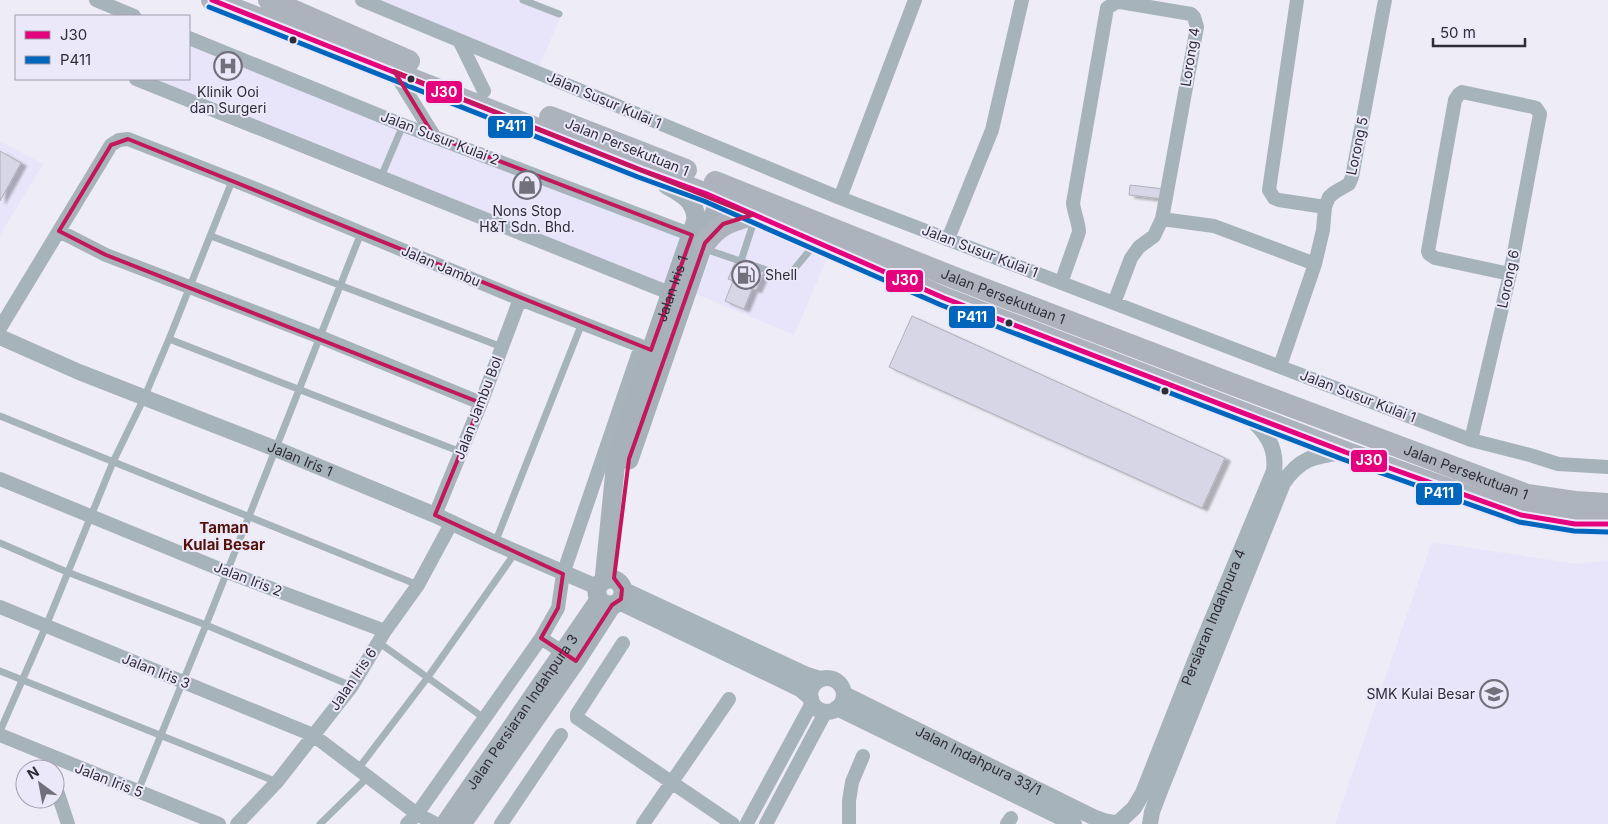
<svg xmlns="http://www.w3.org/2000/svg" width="1608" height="824" viewBox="0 0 1608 824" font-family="Inter,sans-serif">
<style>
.built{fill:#e8e5fa}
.building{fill:#d6d6e6;stroke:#b0b0ba;filter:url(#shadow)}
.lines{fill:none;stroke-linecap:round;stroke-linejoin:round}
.service{stroke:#a7b3ba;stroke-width:7}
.minor{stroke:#a7b3ba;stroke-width:14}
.tertiary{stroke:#a7b3ba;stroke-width:16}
.secondary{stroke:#a7b1ba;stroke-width:19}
.trunk{stroke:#acb3bc;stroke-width:22}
.bus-1-casing{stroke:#ebe8fa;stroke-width:9}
.bus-2-casing{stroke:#ebe8fa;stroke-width:9}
.bus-1{stroke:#e5007d;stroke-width:5}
.bus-2{stroke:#0065bd;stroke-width:5}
.marked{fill:none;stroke:#c2185b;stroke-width:4;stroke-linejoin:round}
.bus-dot{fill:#2f2d38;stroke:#ebe8fa;stroke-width:2}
.labels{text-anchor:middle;stroke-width:4;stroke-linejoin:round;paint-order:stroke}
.street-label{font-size:14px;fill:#2f2d38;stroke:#ebe8fa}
.poi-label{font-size:14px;fill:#2f2d38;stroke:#ebe8fa}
.neighbourhood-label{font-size:15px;font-weight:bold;fill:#541108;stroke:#ebe8fa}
.line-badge{stroke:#ebe8fa;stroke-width:2}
.badge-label{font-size:14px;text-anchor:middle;font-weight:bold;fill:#fff}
</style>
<defs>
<filter id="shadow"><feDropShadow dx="5.5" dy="3" stdDeviation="1" flood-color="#0004"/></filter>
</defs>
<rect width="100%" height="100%" fill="#eeecf6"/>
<path class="built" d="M375 0H515L560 18 539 67Z
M189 43 683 237 667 287 148 79H189Z
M0 141 43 164 0 235Z
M745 225 828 256 794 335 696 294 720 231Z
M1432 542 1577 564 1608 560V824H1335Z"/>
<path class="building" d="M0 151 21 163 0 201Z
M1130 185 1164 189 1163 199 1129 195Z
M736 261 764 272 756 290 728 279Z
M733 281 752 289 744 309 725 301Z
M912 316 1225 458 1202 508 889 367Z"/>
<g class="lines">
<path class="service" d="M523 0 559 14
M381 177 403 125
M211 236 502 347
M705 249 784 276 791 273 815 244
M741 261 755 218
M169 339 461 452
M0 416 418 585
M0 543 67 572 206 625 352 686
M495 543 582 323
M378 642 484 718
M0 671 277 782
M0 731 46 626 113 462 144 398 169 339 232 181
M358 769 428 677 515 553
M138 791 206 625 361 233
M320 824 368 777"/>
<path class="minor" d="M96 0 134 16
M362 0 840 198 1471 440 1530 455 1558 464 1608 467
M1297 0 1269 190 1274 198 1279 200 1325 207
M189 38 403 125 692 235
M459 40 484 91
M395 73 434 136
M136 79 672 294
M840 198 915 0
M1162 219 1214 226 1315 264
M59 231 106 255 320 337 481 403
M948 239 992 130 1022 0
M1061 283 1079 232C1079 223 1074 213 1073 203L1107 8 1115 3 1120 2 1191 14 1194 17 1197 27 1162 219 1154 236 1139 247 1131 258 1114 303
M0 328 111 145 119 140 128 139 256 189 520 299 651 350
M1280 366 1315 264 1323 230 1325 207 1329 197 1335 192 1349 184 1352 177 1385 0
M1471 440 1510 274 1540 114 1536 108 1533 107 1462 92 1459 94 1455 100 1428 251 1429 254 1435 258 1510 274
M0 479 227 572 385 631
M435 515 481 403 520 299
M0 607 313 735 417 814 436 824
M541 638 570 657
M623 643 577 714V718L733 824
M0 735 219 824
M55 785 68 824
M747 823 812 703
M237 824 277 782 352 686 385 631 418 585 452 522
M407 824 417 814 541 638 558 608 563 574 641 346
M501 824 561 735
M643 824 729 699
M766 824 826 711
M849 824V801L852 782 863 756
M1007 824 1011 818"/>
<g class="tertiary">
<path id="s1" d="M0 337 79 372 276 449 435 515 495 543 597 587"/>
<path d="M622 589 807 675 820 679"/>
<path d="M619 602 800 689 811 698"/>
<circle cx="827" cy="695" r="17"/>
<path id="s2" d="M844 694 1093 817 1104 821 1115 823"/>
<path d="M837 708 1074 824"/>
<path id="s3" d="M1120 821 1134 808 1143 793 1199 651 1274 471C1277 447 1266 432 1249 417"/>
<path d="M1150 824 1152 812 1158 796 1283 483C1300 458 1314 456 1342 452"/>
</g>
<g class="secondary">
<path d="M629 460 719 199"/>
<circle cx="610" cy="592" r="13"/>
<path id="s4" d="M604 580 616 460 651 350 696 220C696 201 682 193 667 185"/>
<path id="s5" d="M445 824 599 600"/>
<path d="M462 824 576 661 612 605"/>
</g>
<g class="trunk">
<path d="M212 0 641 170 707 194 944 298 1345 452 1521 515 1575 524H1608"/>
<path d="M269 0 409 61"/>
<path d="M550 117 686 170"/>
<path id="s6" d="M715 182 955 278 1232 384 1527 495 1575 502 1608 504"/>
<path d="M705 243C719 224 731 221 752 215"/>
</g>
<defs>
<path id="bus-1" d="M212 0 641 170 707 194 944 298 1345 452 1521 515 1575 524H1608"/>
<path id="bus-2" d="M209 7 638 177 704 201 941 305 1342 459 1519 522 1574 531 1608 532"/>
</defs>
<use href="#bus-1" class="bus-1-casing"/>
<use href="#bus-2" class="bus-2-casing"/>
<use href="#bus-1" class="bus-1"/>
<use href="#bus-2" class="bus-2"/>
</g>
<path class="marked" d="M394 71 752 215 723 224 705 243 629 459 614 578 622 589 621 599 612 605 576 661 541 638 558 608 563 574 435 515 481 403 106 255 59 231 111 145 128 139 651 350 692 235 434 136Z"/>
<defs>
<symbol id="hospital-ring" viewBox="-11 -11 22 22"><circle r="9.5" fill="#ebe8fa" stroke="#72707a" stroke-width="1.5"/><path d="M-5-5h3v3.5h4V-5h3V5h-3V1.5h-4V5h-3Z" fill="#72707a"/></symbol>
<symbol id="shop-ring" viewBox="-11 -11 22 22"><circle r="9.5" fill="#ebe8fa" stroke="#72707a" stroke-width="1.5"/><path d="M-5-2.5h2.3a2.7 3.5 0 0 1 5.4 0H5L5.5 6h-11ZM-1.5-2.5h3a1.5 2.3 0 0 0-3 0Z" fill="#72707a"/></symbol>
<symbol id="fuel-ring" viewBox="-11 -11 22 22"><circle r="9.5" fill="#ebe8fa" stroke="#72707a" stroke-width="1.5"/><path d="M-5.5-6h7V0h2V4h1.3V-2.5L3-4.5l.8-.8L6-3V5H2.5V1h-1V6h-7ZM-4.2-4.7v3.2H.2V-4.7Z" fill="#72707a"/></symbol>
<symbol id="school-ring" viewBox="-11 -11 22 22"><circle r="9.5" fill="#ebe8fa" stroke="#72707a" stroke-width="1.5"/><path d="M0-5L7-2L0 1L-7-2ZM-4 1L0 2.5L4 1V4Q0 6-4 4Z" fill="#72707a"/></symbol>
</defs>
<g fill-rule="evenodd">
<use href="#hospital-ring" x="212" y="50" width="32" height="32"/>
<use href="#shop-ring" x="511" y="169" width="32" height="32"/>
<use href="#fuel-ring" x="730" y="259" width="32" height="32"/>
<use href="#school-ring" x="1478" y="678" width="32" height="32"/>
</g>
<g class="bus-dot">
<circle cx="293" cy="40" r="4.5"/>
<circle cx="411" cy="79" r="4.5"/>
<circle cx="1009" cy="323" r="4.5"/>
<circle cx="1165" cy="391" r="4.5"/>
</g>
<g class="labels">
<g class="street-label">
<text transform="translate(1190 57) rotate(-81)" y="5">Lorong 4</text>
<text transform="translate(604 100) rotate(23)" y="5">Jalan Susur Kulai 1</text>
<text transform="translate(440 138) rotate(21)" y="5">Jalan Susur Kulai 2</text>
<text transform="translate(1357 146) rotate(-78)" y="5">Lorong 5</text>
<text transform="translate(627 147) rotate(22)" y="5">Jalan Persekutuan 1</text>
<text transform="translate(980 251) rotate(21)" y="5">Jalan Susur Kulai 1</text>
<text transform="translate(441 266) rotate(23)" y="5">Jalan Jambu</text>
<text transform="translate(1508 279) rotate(-78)" y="5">Lorong 6</text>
<text dy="5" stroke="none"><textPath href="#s4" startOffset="301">Jalan Iris 1</textPath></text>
<text dy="5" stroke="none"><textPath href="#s6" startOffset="310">Jalan Persekutuan 1</textPath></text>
<text transform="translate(1358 396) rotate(21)" y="5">Jalan Susur Kulai 1</text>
<text transform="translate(478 408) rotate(-69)" y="5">Jalan Jambu Bol</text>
<text dy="5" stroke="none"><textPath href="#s1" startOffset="324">Jalan Iris 1</textPath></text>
<text dy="5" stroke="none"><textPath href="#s6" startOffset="805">Jalan Persekutuan 1</textPath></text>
<text transform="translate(248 579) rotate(21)" y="5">Jalan Iris 2</text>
<text dy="5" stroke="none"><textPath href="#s3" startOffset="226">Persiaran Indahpura 4</textPath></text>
<text transform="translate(156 671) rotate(22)" y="5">Jalan Iris 3</text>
<text transform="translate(353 679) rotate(-56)" y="5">Jalan Iris 6</text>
<text dy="5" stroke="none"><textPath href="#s5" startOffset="136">Jalan Persiaran Indahpura 3</textPath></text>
<text dy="5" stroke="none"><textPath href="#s2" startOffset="150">Jalan Indahpura 33/1</textPath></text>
<text transform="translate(109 780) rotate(21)" y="5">Jalan Iris 5</text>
</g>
<g class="poi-label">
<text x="228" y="97">Klinik Ooi<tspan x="228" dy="16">dan Surgeri</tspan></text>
<text x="527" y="216">Nons Stop<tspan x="527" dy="16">H&amp;T Sdn. Bhd.</tspan></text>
<text x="765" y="280" text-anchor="start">Shell</text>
<text x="1475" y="699" text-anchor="end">SMK Kulai Besar</text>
</g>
<g class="neighbourhood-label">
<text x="224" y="533">Taman<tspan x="224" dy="17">Kulai Besar</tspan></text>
</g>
</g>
<g class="line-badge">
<rect x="425" y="80" width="38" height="24" rx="5" fill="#e5007d"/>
<rect x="487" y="115" width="47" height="24" rx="5" fill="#0065bd"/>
<rect x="885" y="269" width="39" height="24" rx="5" fill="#e5007d"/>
<rect x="948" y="305" width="48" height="24" rx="5" fill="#0065bd"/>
<rect x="1350" y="449" width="38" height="24" rx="5" fill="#e5007d"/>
<rect x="1415" y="482" width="48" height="24" rx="5" fill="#0065bd"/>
</g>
<g class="badge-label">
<text x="444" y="97">J30</text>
<text x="511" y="131">P411</text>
<text x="905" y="285">J30</text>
<text x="972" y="322">P411</text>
<text x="1369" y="465">J30</text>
<text x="1439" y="498">P411</text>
</g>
<rect x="15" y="15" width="175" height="65" fill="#ebe8fa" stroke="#a09dac"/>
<rect x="25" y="31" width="25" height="8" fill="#e5007d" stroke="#a09dac"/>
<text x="60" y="40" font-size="15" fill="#2f2d38">J30</text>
<rect x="25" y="56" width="25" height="8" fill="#0065bd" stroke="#a09dac"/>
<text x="60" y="65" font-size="15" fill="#2f2d38">P411</text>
<g transform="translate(40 784) rotate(328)"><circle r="24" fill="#ebe8fa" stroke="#a09dac"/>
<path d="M0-4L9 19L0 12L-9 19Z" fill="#72707a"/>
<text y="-8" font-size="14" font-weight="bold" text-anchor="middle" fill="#2f2d38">N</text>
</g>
<path d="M1433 38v8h92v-8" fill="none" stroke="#2f2d38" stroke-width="2.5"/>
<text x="1440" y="38" font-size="15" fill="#2f2d38" stroke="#ebe8fa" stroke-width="4" paint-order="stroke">50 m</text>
</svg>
